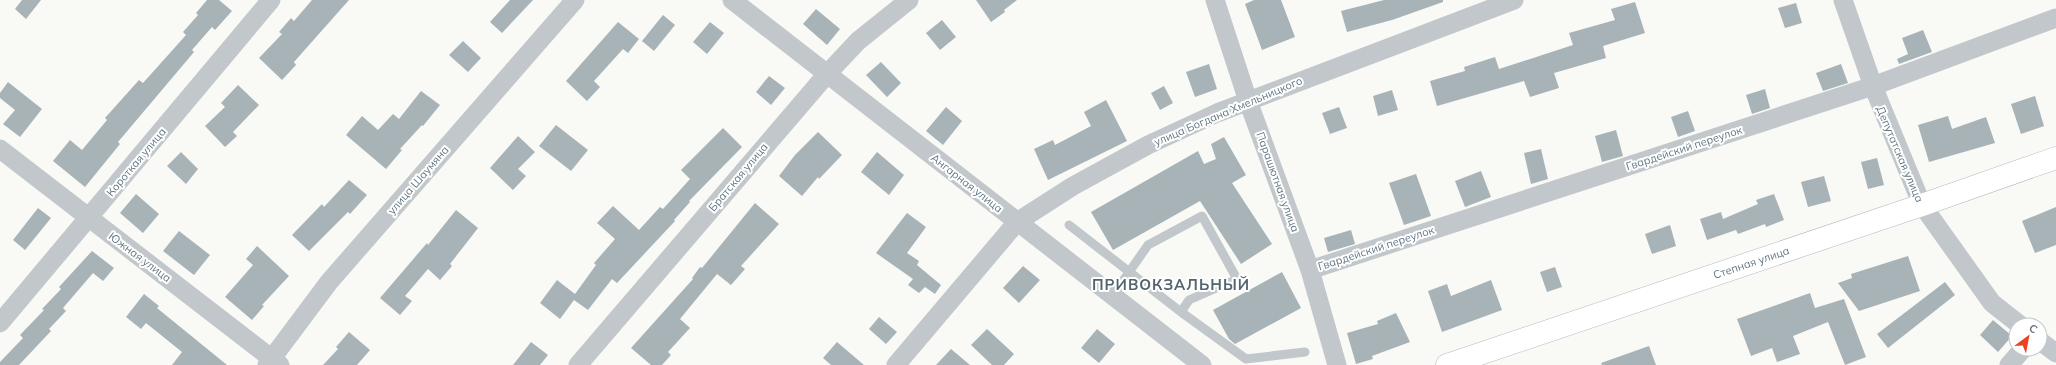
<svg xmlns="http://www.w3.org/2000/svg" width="2056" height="365" viewBox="0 0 2056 365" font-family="Mulish,sans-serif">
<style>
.building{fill:#a8b3b8}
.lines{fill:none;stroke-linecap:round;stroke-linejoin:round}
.secondary-casing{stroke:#b3bbbf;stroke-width:23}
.lane{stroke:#c1c7ca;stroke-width:9}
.street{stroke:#c1c7ca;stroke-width:19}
.secondary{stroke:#fff;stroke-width:22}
.labels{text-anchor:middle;stroke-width:4;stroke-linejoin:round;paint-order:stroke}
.street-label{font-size:11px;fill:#627783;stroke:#fff}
.district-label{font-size:15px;font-weight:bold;letter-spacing:1px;fill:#54646e;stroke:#fff}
</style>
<rect width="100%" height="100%" fill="#f9f9f6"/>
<path class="building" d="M22 0H41L26 19 15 9Z
M207 0H219L232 11 215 30 212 27 192 50 194 52 118 142 120 144 85 187 53 161 70 140 82 150 107 120 105 118 139 80 143 83 186 35 183 32 198 15 196 13Z
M312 0H349L294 62 296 65 282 80 259 58 282 34 279 32 291 18 294 21Z
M510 0H533L502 33 490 22Z
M976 0H1017L1004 10 1005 12 991 22Z
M1254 0H1281L1295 37 1262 50 1245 4Z
M1384 0H1443V2L1392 20 1347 32 1341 11Z
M1635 2 1645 33 1603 46 1606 58 1554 73 1559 88 1530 97 1524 81 1437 106 1430 81 1465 71 1464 67 1495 57 1499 69 1573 45 1569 33 1615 20 1611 9Z
M1796 3 1802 23 1785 28 1778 8Z
M816 9 840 29 827 45 803 24Z
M663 15 675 25 654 51 642 41Z
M942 20 956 37 940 50 926 33Z
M618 22 639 39 628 53 623 49 594 81 600 87 587 101 566 81Z
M710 22 724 33 707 54 693 42Z
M1923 30 1932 52 1899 64 1897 59 1908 54 1902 38Z
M463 41 481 58 468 72 449 55Z
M881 62 901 83 887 97 866 75Z
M1209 64 1217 89 1195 97 1186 72Z
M1841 64 1848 83 1823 91 1816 73Z
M769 76 785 88 771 105 756 92Z
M8 82 42 109 20 137 3 124 15 110 0 98V93Z
M238 85 259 105 233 132 237 136 225 147 205 126 225 107 221 103Z
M1164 86 1173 103 1160 110 1151 93Z
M1765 89 1770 108 1752 114 1746 95Z
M1392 90 1398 110 1378 116 1373 96Z
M421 91 440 105 423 126 422 125 400 149 402 150 386 169 346 135 362 116 378 130 393 114 399 119Z
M2035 96 2044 126 2021 134 2011 104Z
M1106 100 1127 141 1048 180 1034 149 1053 140 1055 145 1091 126 1084 112Z
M946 107 962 121 943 145 926 131Z
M1339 107 1347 128 1330 134 1322 113Z
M1688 111 1695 131 1678 137 1671 117Z
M1948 116 1952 129 1986 117 1995 143 1929 162 1918 125Z
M556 125 588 150 571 171 539 146Z
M723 128 742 147 689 201 690 202 674 220 675 221 617 283 612 279 588 310 574 300 560 319 540 303 557 280 575 294 596 265 594 263 615 239 597 223 613 206 639 230 660 207 663 209 690 179 681 170Z
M1616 130 1623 156 1602 162 1595 136Z
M818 132 842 155 819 179 818 177 802 196 779 176 795 155Z
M518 136 535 152 518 169 526 176 513 190 490 168Z
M1224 137 1246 175 1232 183 1272 244 1241 264 1200 201 1113 250 1091 212 1198 151 1204 164 1216 159 1211 144Z
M1541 149 1548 179 1531 184 1524 153Z
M181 152 198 169 186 184 167 166Z
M877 152 904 175 889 195 861 172Z
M1877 158 1884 185 1868 189 1861 162Z
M1481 171 1491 197 1465 207 1455 181Z
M1416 174 1431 216 1404 225 1389 183Z
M1824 176 1831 201 1808 207 1801 182Z
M349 180 367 195 350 214 348 212 309 251 292 235 322 204 324 207Z
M136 194 159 214 143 233 120 213Z
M1774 194 1784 220 1766 227 1765 224 1738 234 1736 230 1707 240 1700 219 1721 212 1723 219 1758 204 1756 200Z
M755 203 779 224 741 266 745 269 731 285 717 274 680 319 690 328 668 352 671 355 662 365H651L631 348 693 279 692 278 700 267 702 268Z
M2056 207V245L2035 253 2022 221Z
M38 208 51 218 25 250 13 240Z
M456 210 478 228 450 264 452 266 440 280 428 269 405 296 412 301 400 315 380 298 427 243 428 245Z
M907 213 926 227 907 253 919 261 917 265 941 285 935 294 925 287 919 293 908 285 913 279 876 253Z
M1670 225 1676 246 1652 254 1645 234Z
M1351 230 1355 244 1328 252 1324 238Z
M179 231 210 255 194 275 163 251Z
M257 246 289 276 262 305 264 306 252 320 225 297 253 265 246 259Z
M92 251 114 268 103 281 93 273 63 308 66 311 49 329 51 331 19 365H0V362L23 338 20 335 44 310 42 309 61 289 59 287Z
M1908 256 1920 291 1859 311 1838 283 1852 278 1851 274Z
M1023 266 1040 280 1019 303 1003 288Z
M1555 267 1562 287 1547 292 1540 272Z
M1282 272 1301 308 1235 344 1229 339 1213 310Z
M1491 280 1502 310 1442 332 1428 291 1447 284 1451 296Z
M1945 282 1955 295 1888 348 1877 334Z
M1810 293 1815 308 1844 299 1866 357 1845 365 1828 322 1793 336 1800 354 1777 362 1772 348 1751 356 1737 319Z
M144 294 159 306 157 308 227 365H172L182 352 146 323 141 329 126 317Z
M1396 313 1410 342 1372 356 1373 359 1356 364 1347 333 1378 324 1377 321Z
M879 317 897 332 886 344 869 329Z
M1993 320 2012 336 1998 352 1980 335Z
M987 329 1014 354 1004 365H992L971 345Z
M1097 329 1115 344 1099 363 1081 348Z
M349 332 370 350 357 365H323L338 349 336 347Z
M531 342 548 355 540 365H513Z
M837 342 864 365H831L823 358Z
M1649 346 1656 365H1602L1601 363Z
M951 349 970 365H936Z"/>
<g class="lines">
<defs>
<g id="secondary">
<path id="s1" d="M1447 365 1922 205 2056 158"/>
</g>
</defs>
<use href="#secondary" class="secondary-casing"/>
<path class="lane" d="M1069 225 1181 312
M1113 295 1148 245 1202 216 1237 279 1189 300 1181 312 1246 359 1305 352"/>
<path class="street" d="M732 0 1202 365
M1215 0 1248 101 1310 270 1337 365
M1843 0 1873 86 1922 205 1992 303 2020 325
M0 149 280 365
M1310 270 1873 86 2056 18
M0 323 271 0
M2040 341 2056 353
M267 365 329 282 575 0
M578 365 827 74 858 41 909 0
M896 365 1017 222 1073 186 1148 145 1217 113 1514 0
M2009 365 2023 349"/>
<use href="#secondary" class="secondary"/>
</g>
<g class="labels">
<g class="street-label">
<text transform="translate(1228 111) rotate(-23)" y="4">улица Богдана Хмельницкого</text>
<text transform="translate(1684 148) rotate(-18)" y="4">Гвардейский переулок</text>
<text transform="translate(1900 154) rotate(67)" y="4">Депутатская улица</text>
<text transform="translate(136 162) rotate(-50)" y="4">Короткая улица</text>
<text transform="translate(738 177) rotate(-50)" y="4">Братская улица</text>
<text transform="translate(418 180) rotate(-49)" y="4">улица Шаумяна</text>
<text transform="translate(1278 182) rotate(70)" y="4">Парашютная улица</text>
<text transform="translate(967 183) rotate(38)" y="4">Ангарная улица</text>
<text transform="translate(1376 248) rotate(-18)" y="4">Гвардейский переулок</text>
<text transform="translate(140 257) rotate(37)" y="4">Южная улица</text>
<text dy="4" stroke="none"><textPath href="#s1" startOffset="321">Степная улица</textPath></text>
</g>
<g class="district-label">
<text x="1171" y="290">ПРИВОКЗАЛЬНЫЙ</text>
</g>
</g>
<g transform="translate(2028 337) rotate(32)"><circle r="19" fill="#ffffff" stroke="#c0c9cd"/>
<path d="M0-3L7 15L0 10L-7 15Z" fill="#ee4121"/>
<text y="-6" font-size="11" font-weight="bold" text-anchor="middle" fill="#627783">С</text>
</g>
</svg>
